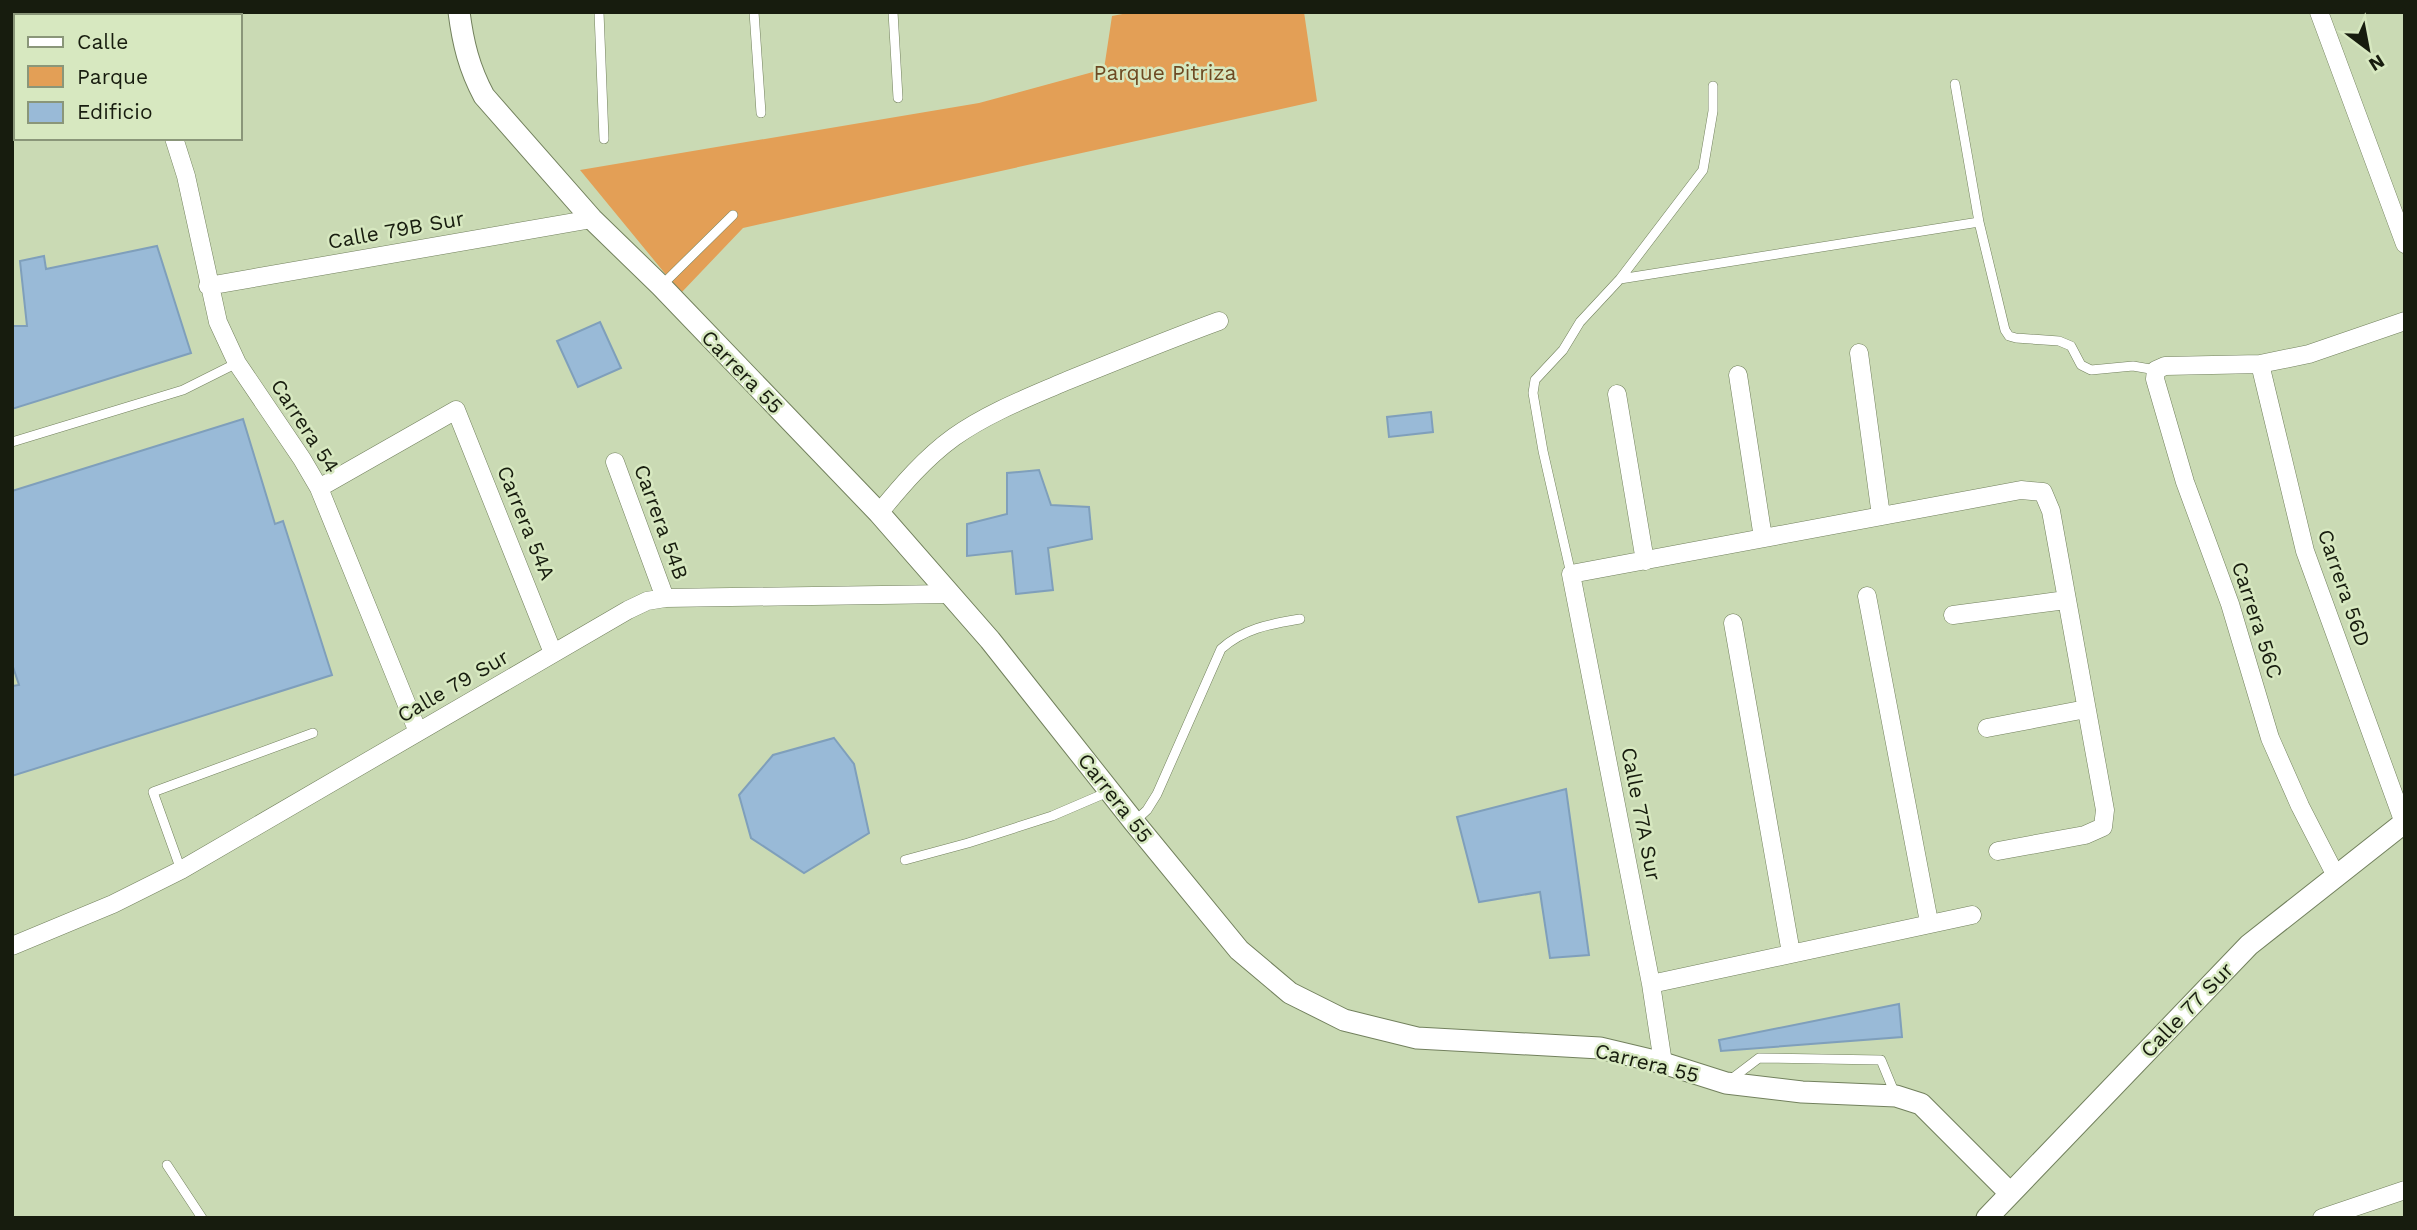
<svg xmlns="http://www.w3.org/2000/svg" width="2417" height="1230" viewBox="0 0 2417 1230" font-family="'Work Sans',sans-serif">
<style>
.green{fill:#e39f56}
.building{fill:#99bad7;stroke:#7f9fbb;stroke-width:2}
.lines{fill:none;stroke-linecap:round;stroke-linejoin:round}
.service-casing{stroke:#72805d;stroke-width:10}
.minor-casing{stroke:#72805d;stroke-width:19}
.tertiary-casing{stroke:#72805d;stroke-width:23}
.service{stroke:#fff;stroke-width:9}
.minor{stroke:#fff;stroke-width:18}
.tertiary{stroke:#fff;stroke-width:21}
.labels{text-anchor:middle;stroke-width:5;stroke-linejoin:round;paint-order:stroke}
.park-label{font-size:21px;fill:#6d4922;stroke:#d7e8c0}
.street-label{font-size:21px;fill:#171c0e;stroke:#d7e8c0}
</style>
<rect width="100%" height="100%" fill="#cadab4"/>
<path class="green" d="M1133 12H1304L1317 101 743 228 681 293 580 170 979 103 1104 69 1112 16Z"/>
<path class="building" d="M157 246 191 353 12 409V326H27L20 261 44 256 46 269Z
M600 322 621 368 578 387 557 341Z
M1431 412 1433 432 1389 437 1387 417Z
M243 419 275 524 283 521 332 675 12 776V686L19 685 12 664V491Z
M1039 470 1051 505 1089 507 1092 539 1048 548 1053 590 1016 594 1012 551 967 556V524L1007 514V473Z
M834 738 854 764 869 833 804 873 751 838 739 795 773 755Z
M1566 789 1589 955 1550 958 1540 892 1479 902 1457 817Z
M1899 1004 1902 1037 1721 1051 1719 1040Z"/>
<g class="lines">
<defs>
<path id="service" d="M599 12 604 139
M754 12 761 113
M893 12 898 98
M1955 84 1979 222 2005 330 2009 336 2016 338 2059 341 2071 346 2081 365 2091 370 2133 366 2156 370
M1620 279 1979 222
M661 286 733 215
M12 442 183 390 237 363
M1571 574 1543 451 1533 393 1535 380 1563 350 1580 322 1620 279 1703 170 1713 111V86
M1135 821 1147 810 1157 794 1221 649C1244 628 1271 624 1300 619
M905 860 968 843 1052 816 1108 792
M181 870 153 792 313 733
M1730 1080 1759 1058 1881 1060 1895 1094
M167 1165 202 1218"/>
<path id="minor" d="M153 12V16
M2319 12 2405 244
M174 138 186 176 218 322 237 363 302 459 319 488 418 732
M208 286 592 219
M1859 353 1881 516
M2260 364 2305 551 2404 823
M1738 375 1763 538
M1617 394 1645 561
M615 462 665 598
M319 488 456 410 553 653
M879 513C902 485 925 458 954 437 988 413 1027 398 1064 382 1116 361 1167 340 1219 321
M1867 596 1929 922
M1953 615 2066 600
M1733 623 1791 953
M1987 728 2086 709
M2336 876 2300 806 2270 738 2230 604 2185 482 2155 379 2156 370 2165 366 2260 364 2309 354 2405 321
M12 946 113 904 181 870 628 610 647 601 665 598 949 594
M1651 984 1972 915
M1663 1063 1651 984 1571 574 2021 490 2043 492 2051 511 2105 810 2103 827 2085 835 1998 851
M2322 1218 2405 1190"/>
<path id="tertiary" d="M459 12C463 43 469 68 484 96L592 219 661 286 879 513 990 640 1134 822 1239 950 1290 993 1344 1020 1417 1038 1600 1048 1663 1063 1726 1083 1802 1092 1896 1096 1921 1104 2009 1192
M1987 1218 2249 945 2405 822"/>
</defs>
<use href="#service" class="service-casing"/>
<use href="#minor" class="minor-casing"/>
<use href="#tertiary" class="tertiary-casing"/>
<use href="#service" class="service"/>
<use href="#minor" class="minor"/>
<use href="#tertiary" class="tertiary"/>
</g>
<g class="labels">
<g class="park-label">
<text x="1165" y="80">Parque Pitriza</text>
</g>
<g class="street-label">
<text transform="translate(396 230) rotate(-10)" y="7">Calle 79B Sur</text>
<text transform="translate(742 372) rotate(46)" y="7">Carrera 55</text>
<text transform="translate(305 426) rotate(57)" y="7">Carrera 54</text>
<text transform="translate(661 522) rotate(70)" y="7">Carrera 54B</text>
<text transform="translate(526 523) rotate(68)" y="7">Carrera 54A</text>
<text transform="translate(2344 588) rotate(71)" y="7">Carrera 56D</text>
<text transform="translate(2257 620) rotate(72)" y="7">Carrera 56C</text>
<text transform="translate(453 686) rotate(-30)" y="7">Calle 79 Sur</text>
<text transform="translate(1115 798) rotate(52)" y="7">Carrera 55</text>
<text transform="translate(1641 814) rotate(79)" y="7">Calle 77A Sur</text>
<text transform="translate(2187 1010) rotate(-46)" y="7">Calle 77 Sur</text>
<text transform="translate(1647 1063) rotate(14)" y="7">Carrera 55</text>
</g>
</g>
<rect width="2417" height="1230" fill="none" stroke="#171c0e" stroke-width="28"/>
<rect x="14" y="14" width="228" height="126" fill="#d7e8c0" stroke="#8a9679" stroke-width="2"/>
<rect x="28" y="37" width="35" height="10" fill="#ffffff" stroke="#8a9679" stroke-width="2"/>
<text x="77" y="49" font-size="21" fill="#171c0e">Calle</text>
<rect x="28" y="66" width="35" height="21" fill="#e39f56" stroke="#8a9679" stroke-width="2"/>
<text x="77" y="84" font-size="21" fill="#171c0e">Parque</text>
<rect x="28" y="102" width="35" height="21" fill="#99bad7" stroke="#8a9679" stroke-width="2"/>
<text x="77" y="119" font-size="21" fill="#171c0e">Edificio</text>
<g transform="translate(2368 49) rotate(148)" stroke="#d7e8c0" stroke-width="5" paint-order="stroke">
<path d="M0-5L12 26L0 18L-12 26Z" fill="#171c0e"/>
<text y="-10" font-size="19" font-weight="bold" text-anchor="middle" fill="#171c0e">N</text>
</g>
</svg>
